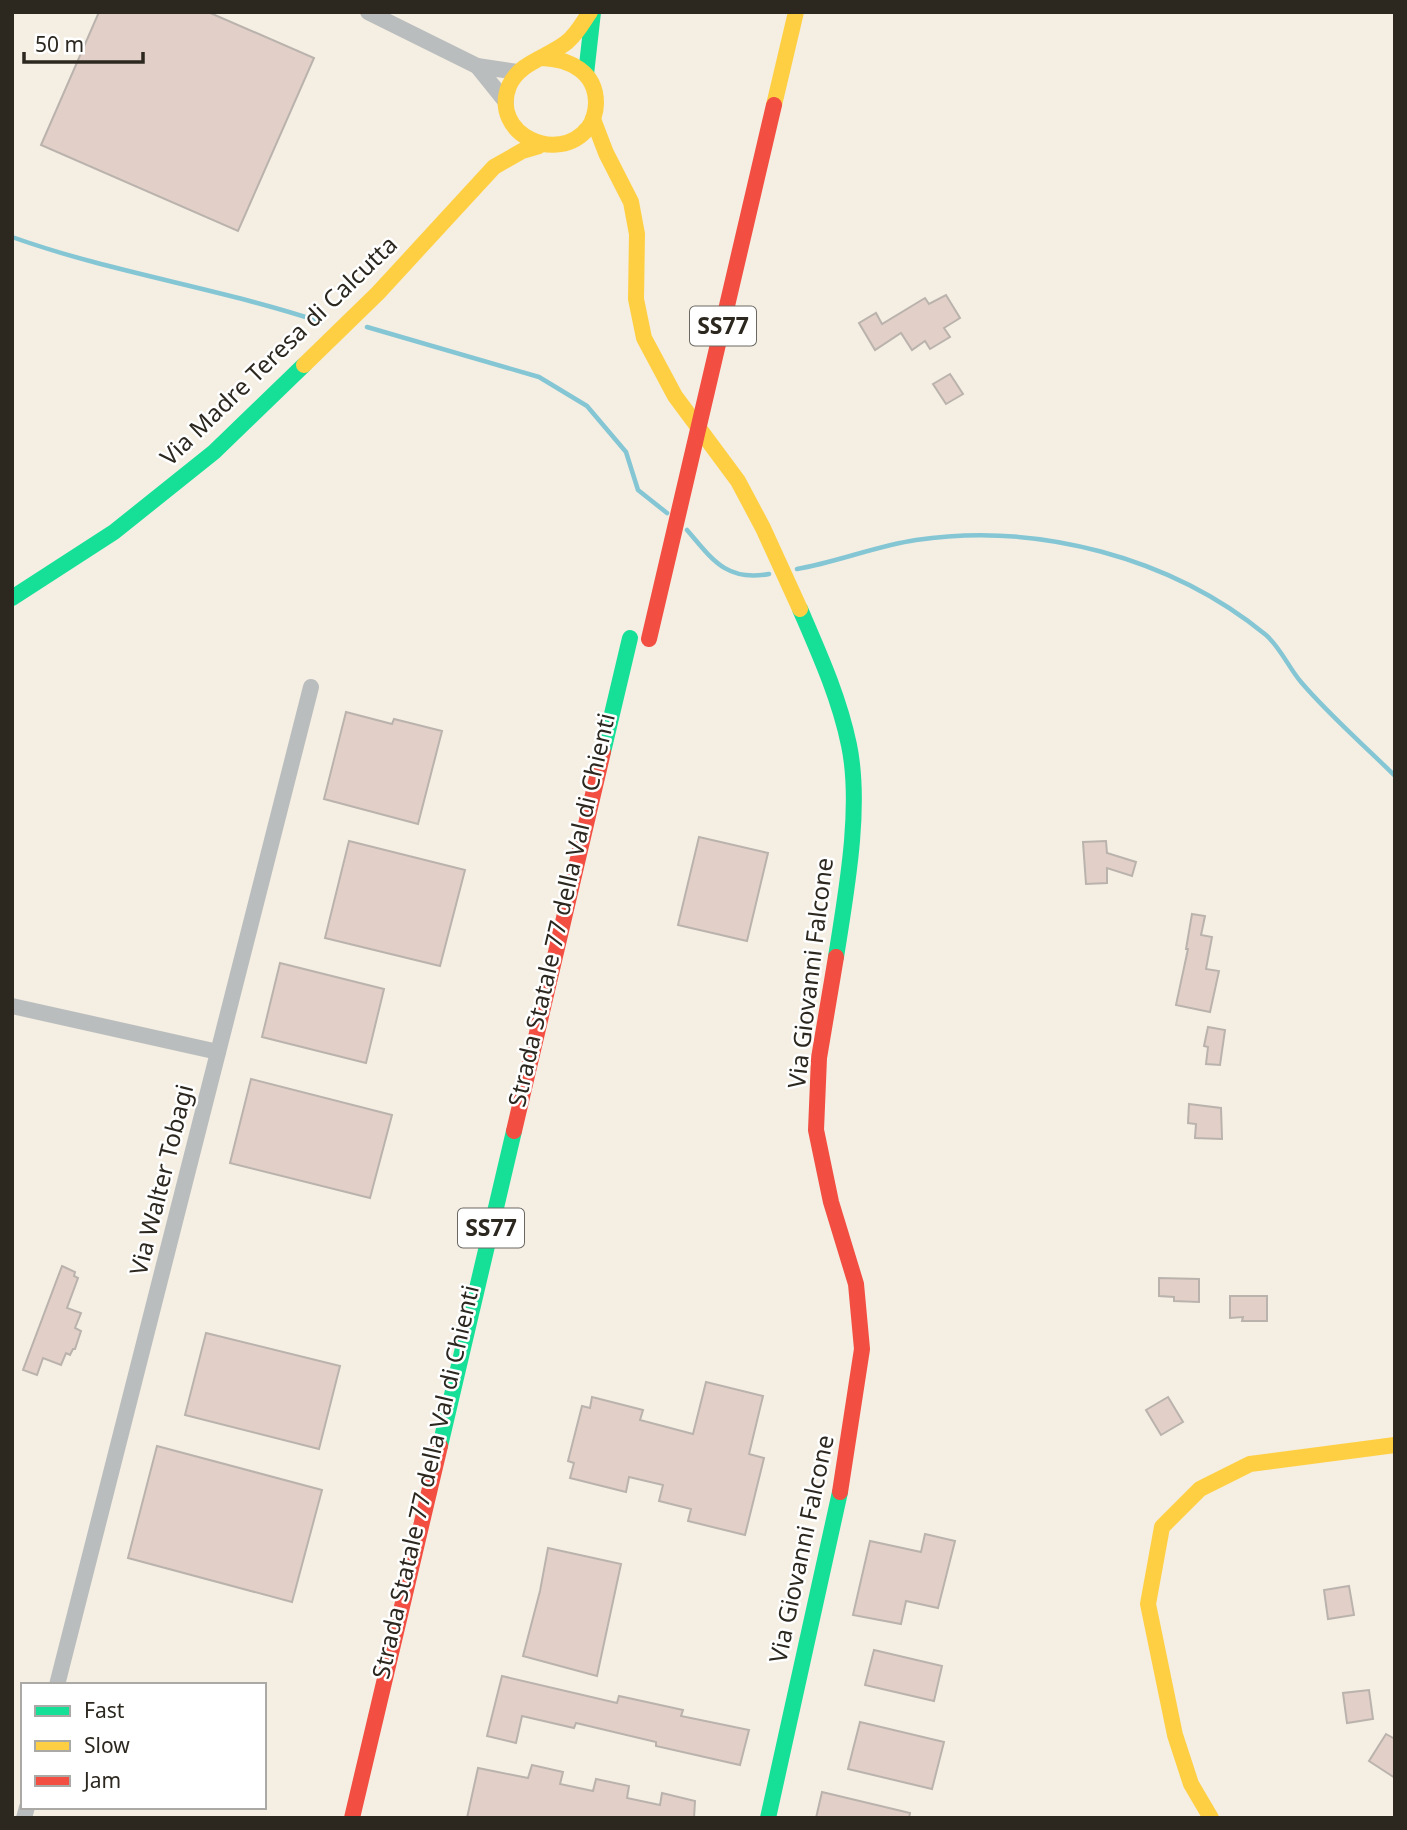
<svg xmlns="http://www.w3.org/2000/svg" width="1407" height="1830" viewBox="0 0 1407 1830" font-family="'Noto Sans',sans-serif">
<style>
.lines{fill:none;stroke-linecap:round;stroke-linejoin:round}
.stream{stroke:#84c6d4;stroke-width:4.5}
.building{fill:#e2d0c8;stroke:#bab3ad;stroke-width:2}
.street{stroke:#babdbd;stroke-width:16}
.fast{stroke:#16e098;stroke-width:16}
.slow{stroke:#ffcf43;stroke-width:16}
.jam{stroke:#f24e42;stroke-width:16}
.slow-bridge{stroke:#ffcf43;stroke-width:16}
.jam-bridge{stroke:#f24e42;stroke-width:16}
.labels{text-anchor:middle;stroke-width:5;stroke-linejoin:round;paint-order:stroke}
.shield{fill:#fff;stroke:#6b6863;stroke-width:2}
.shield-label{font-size:23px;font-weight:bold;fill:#2c2820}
.street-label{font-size:24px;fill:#2c2820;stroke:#fff}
</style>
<rect width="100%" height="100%" fill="#f4eee3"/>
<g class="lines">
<g class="stream">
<path d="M12,237C113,273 219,288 321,322"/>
<polyline points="367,327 539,377 587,406 626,452 638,490 667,513"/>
<path d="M687,530C712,559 726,582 769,574"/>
<path d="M797,569C837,562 876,546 916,540C1037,522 1171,557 1266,635C1280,647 1289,668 1301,682C1329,715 1364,745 1395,776"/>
</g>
</g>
<g class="building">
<polygon points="99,12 208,12 314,58 238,231 41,145"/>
<polygon points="946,295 960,318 944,328 950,337 930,349 925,341 912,350 901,333 875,350 859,323 876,313 882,324 925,298 929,304"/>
<polygon points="950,374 963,394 946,404 933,384"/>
<polygon points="346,712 392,724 394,719 442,731 418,824 324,799"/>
<polygon points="699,837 768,853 747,941 678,925"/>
<polygon points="349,841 465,870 440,966 325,938"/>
<polygon points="1106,841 1107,853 1136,862 1132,876 1107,868 1107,883 1086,884 1083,842"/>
<polygon points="1192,914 1205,916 1201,935 1212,937 1206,969 1219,971 1210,1012 1176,1005 1188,949 1186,949"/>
<polygon points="280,963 384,989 366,1063 262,1037"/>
<polygon points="1208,1027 1225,1030 1220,1065 1206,1064 1208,1047 1204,1046"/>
<polygon points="251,1079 392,1115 370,1198 230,1163"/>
<polygon points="1189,1104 1221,1108 1222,1139 1195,1138 1196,1124 1188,1123"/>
<polygon points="62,1266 75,1272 74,1276 78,1278 67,1308 81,1313 75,1328 81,1331 75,1349 73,1349 70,1355 66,1353 61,1365 43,1358 37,1375 23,1370"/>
<polygon points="1159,1278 1199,1279 1199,1302 1174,1301 1174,1297 1159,1296"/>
<polygon points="1230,1296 1267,1296 1267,1321 1242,1321 1243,1317 1230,1318"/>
<polygon points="206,1333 340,1366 319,1449 185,1415"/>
<polygon points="706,1382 763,1396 749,1454 764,1458 745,1535 688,1521 691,1509 659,1501 663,1485 629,1477 626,1492 570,1478 574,1463 568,1461 582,1406 590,1408 592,1397 643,1410 640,1420 693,1434"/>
<polygon points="1168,1397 1183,1422 1161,1435 1146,1410"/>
<polygon points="157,1446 322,1490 292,1602 128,1558"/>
<polygon points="925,1534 955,1541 938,1608 906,1601 901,1624 853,1615 870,1541 921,1552"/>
<polygon points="548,1548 621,1564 597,1676 523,1656 540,1591"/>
<polygon points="1349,1586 1354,1615 1328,1619 1324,1590"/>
<polygon points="874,1650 942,1666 934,1701 865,1685"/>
<polygon points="502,1676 617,1703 619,1696 683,1710 681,1716 749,1730 740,1765 656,1746 656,1742 576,1723 574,1728 522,1716 516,1743 487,1736"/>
<polygon points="1369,1690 1373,1719 1347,1723 1343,1693"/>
<polygon points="860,1722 944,1742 932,1789 848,1769"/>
<polygon points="1386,1734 1395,1739 1395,1778 1369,1761"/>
<polygon points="532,1765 563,1772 560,1784 593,1791 596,1779 629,1786 627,1798 660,1805 662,1793 695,1801 694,1818 467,1818 478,1768 528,1778"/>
<polygon points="822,1792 910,1813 909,1818 816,1818"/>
</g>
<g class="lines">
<g class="street">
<polyline points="368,12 477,66"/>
<polyline points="506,102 477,66 517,72"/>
<polyline points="12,1006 218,1052"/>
<polyline points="57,1685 311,687"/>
<polyline points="24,1818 27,1807"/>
</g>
<g class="fast">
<polyline points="586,74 593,12"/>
<polyline points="12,598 114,532 214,452 304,365"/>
<path d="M800,609C819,653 839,697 849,745C862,808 846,893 836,957"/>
<polyline points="603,752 630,638"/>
<polyline points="440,1446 514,1131"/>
<polyline points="768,1818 840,1492"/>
</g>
<g class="slow">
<path d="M542,58C570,59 596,72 596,103C596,111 593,122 588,128C558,166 490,134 509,86C519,62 549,57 567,42C577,34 583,22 590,12"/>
<polyline points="593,119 606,153 631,202 637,234 636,299 644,338 675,396 738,481 763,528 800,609"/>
<polyline points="304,365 378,293 494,167 522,151 539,146"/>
<polyline points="1211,1818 1191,1784 1175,1735 1148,1604 1162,1527 1200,1489 1250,1464 1395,1445"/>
</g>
<g class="jam">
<polyline points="836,957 819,1058 816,1130 831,1202 856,1284 862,1349 840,1492"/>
<polyline points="514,1131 603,752"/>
<polyline points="352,1818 440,1446"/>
</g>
<polyline class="slow-bridge" points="774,105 796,12"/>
<polyline class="jam-bridge" points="649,639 774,105"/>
</g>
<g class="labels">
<g class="shield">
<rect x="690" y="306.5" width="66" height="39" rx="5"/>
<rect x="458" y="1208.5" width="66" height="39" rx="5"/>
</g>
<g class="shield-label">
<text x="723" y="334">SS77</text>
<text x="491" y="1236">SS77</text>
</g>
<g class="street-label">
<text transform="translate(279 351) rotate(-44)" y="8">Via Madre Teresa di Calcutta</text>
<text transform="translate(562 910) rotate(-77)" y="8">Strada Statale 77 della Val di Chienti</text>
<text transform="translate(811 973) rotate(-83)" y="8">Via Giovanni Falcone</text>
<text transform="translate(162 1180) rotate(-76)" y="8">Via Walter Tobagi</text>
<text transform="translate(426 1482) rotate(-77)" y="8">Strada Statale 77 della Val di Chienti</text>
<text transform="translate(802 1549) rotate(-78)" y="8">Via Giovanni Falcone</text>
</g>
</g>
<rect width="1407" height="1830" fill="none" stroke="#2c2820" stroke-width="28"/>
<rect x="21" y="1683" width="245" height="126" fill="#ffffff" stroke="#aba9a6" stroke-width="2"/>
<rect x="35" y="1706" width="35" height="10" fill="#16e098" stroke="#aba9a6" stroke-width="2"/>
<text x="84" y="1718" font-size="21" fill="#2c2820">Fast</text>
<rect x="35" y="1741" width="35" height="10" fill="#ffcf43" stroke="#aba9a6" stroke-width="2"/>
<text x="84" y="1753" font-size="21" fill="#2c2820">Slow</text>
<rect x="35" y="1776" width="35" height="10" fill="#f24e42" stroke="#aba9a6" stroke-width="2"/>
<text x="84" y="1788" font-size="21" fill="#2c2820">Jam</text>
<path d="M24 52v10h119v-10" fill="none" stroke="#2c2820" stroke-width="3.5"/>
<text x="35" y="52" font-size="21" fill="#2c2820" stroke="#ffffff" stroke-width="5" paint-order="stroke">50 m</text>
</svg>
